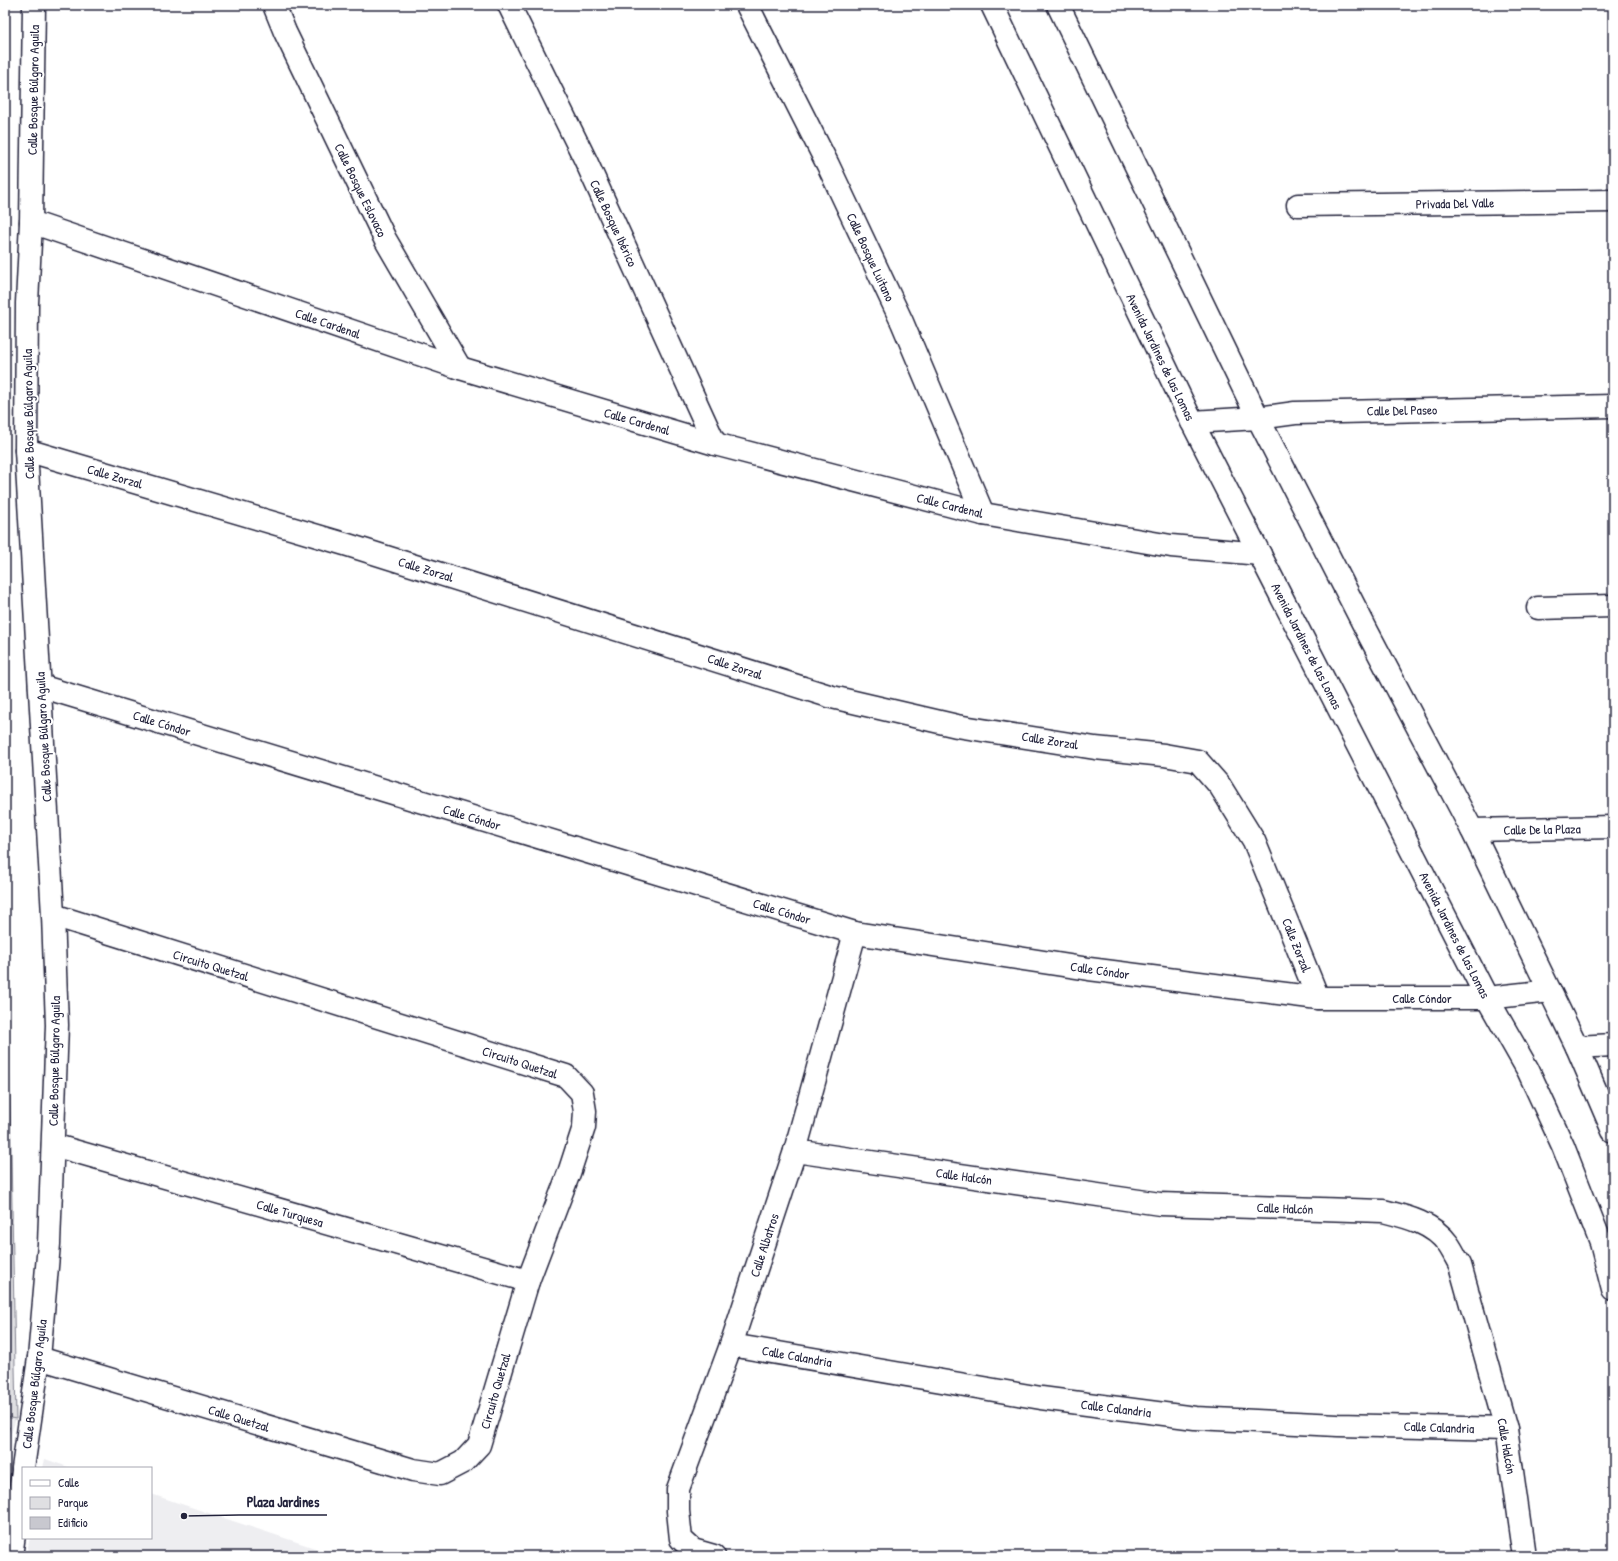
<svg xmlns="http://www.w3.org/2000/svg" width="1618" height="1561" viewBox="0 0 1618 1561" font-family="'Patrick Hand',sans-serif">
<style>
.built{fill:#eeeef1}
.green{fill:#dfdfe2;stroke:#80808e}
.building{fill:#c8c8cf;stroke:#22223b}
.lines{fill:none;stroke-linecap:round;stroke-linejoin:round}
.minor-casing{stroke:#22223b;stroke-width:25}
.tertiary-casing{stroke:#22223b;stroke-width:25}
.minor{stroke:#fff;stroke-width:22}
.tertiary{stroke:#fff;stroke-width:22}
.labels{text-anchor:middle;stroke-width:4;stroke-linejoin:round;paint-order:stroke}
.street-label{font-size:13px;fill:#22223b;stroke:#fff}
.leader{fill:none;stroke:#22223b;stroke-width:1.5}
.callout-dot{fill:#22223b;stroke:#fff;stroke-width:1.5}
.callout-label{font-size:14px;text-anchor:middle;font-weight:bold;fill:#22223b;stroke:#fff;stroke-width:4;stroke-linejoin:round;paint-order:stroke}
</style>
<rect width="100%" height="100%" fill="#fff"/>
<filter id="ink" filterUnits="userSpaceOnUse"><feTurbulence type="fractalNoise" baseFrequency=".025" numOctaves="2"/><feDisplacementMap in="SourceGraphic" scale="8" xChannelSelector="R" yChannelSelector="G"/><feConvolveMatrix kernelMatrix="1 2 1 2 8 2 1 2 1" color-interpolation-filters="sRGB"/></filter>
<g filter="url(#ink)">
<g class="built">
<polygon points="5,1417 16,1419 5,1451"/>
<polygon points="45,1459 71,1468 43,1468"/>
<polygon points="151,1494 339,1556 26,1556 30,1538 151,1538"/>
</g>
<polygon class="green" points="5,957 9,1048 16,1419 5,1417"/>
<polygon class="building" points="5,1426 9,1427 5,1441"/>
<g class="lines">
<defs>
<g id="minor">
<polyline points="274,5 285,32 385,239 460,368"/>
<polyline points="509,5 585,159 715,444"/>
<polyline points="747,5 828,165 902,322 983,514"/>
<polyline points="1298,205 1613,201"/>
<polyline points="31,222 460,368 715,444 983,514 1171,546 1260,554"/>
<polyline points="1192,422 1258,418 1295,413 1613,406"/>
<polyline points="26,450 348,545 832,697 957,726 1095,748 1164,755 1198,761 1220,786 1254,841 1318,998"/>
<polyline points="1538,608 1613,606"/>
<polyline points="40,686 855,933 1089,969 1318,998 1487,998 1550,991"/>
<polyline points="1472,830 1613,827"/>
<polyline points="1577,1047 1613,1045"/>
<polyline points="53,1145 528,1281"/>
<path d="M795,1151L1160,1204L1383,1211C1407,1217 1433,1223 1448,1244C1453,1251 1456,1258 1460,1265L1506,1429L1524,1556"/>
<polyline points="731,1345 1041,1398 1195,1418 1338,1425 1506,1429"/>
<polyline points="39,1358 413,1470 440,1474 463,1462 479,1445 528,1281 569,1173 584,1127 585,1111 582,1093 566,1076 53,915"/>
<polyline points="23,1468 39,1358 49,1244 57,1025 53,915 26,450 27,303 31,222 34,5"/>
<polyline points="11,1556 23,1471"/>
<polyline points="714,1556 693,1550 681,1539 678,1511 678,1489 731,1345 795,1151 855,933"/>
</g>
<g id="tertiary">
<polyline points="992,5 1192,422 1487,998 1528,1070 1563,1146 1601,1243 1613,1290"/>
<polyline points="1058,5 1258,418 1368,633 1472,830 1577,1047 1613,1131"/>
</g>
</defs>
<use href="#minor" class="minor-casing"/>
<use href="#tertiary" class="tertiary-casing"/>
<use href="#minor" class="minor"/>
<use href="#tertiary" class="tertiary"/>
</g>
</g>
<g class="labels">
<g class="street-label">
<text transform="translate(33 90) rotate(-89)" y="5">Calle Bosque Búlgaro Aguila</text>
<text transform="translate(361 190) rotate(64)" y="5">Calle Bosque Eslovaco</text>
<text transform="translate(1455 203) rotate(-1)" y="5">Privada Del Valle</text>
<text transform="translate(614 223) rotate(65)" y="5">Calle Bosque Ibérico</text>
<text transform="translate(871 257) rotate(65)" y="5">Calle Bosque Luitano</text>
<text transform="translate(328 323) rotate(19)" y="5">Calle Cardenal</text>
<text transform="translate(1161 357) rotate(64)" y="5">Avenida Jardines de las Lomas</text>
<text transform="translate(1402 410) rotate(-1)" y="5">Calle Del Paseo</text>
<text transform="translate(28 414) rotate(-91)" y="5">Calle Bosque Búlgaro Aguila</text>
<text transform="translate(637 421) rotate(16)" y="5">Calle Cardenal</text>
<text transform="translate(115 476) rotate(16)" y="5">Calle Zorzal</text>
<text transform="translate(950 505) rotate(14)" y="5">Calle Cardenal</text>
<text transform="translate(426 569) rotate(17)" y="5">Calle Zorzal</text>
<text transform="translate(1307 646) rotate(63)" y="5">Avenida Jardines de las Lomas</text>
<text transform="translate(735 666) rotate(18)" y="5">Calle Zorzal</text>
<text transform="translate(162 723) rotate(17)" y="5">Calle Cóndor</text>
<text transform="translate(43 737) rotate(-93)" y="5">Calle Bosque Búlgaro Aguila</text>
<text transform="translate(1050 740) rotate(9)" y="5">Calle Zorzal</text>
<text transform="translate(472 817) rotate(17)" y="5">Calle Cóndor</text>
<text transform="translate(1542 829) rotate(-1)" y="5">Calle De la Plaza</text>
<text transform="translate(782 911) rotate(17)" y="5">Calle Cóndor</text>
<text transform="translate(1455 935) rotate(63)" y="5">Avenida Jardines de las Lomas</text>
<text transform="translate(1297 945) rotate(68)" y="5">Calle Zorzal</text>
<text transform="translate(211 965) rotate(17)" y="5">Circuito Quetzal</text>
<text transform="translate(1100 970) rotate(8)" y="5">Calle Cóndor</text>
<text x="1422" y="1003">Calle Cóndor</text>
<text transform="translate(54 1061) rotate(-89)" y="5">Calle Bosque Búlgaro Aguila</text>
<text transform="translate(520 1062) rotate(18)" y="5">Circuito Quetzal</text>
<text transform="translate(964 1176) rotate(8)" y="5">Calle Halcón</text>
<text transform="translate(1285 1208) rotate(2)" y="5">Calle Halcón</text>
<text transform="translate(290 1213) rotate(16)" y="5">Calle Turquesa</text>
<text transform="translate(764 1245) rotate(-72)" y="5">Calle Albatros</text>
<text transform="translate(797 1356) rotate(10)" y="5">Calle Calandria</text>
<text transform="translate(34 1384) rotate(-83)" y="5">Calle Bosque Búlgaro Aguila</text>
<text transform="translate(495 1391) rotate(-74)" y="5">Circuito Quetzal</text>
<text transform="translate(1116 1408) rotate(7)" y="5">Calle Calandria</text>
<text transform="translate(239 1418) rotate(17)" y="5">Calle Quetzal</text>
<text transform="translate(1439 1427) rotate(2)" y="5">Calle Calandria</text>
<text transform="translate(1507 1446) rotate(80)" y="5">Calle Halcón</text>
</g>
</g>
<path class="leader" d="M184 1516L239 1515H327"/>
<circle class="callout-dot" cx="184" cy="1516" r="4"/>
<g class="callout-label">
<text x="283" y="1507">Plaza Jardines</text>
</g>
<rect width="1618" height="1561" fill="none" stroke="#fff" stroke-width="20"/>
<rect x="10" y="10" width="1598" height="1541" fill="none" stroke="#22223b" stroke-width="1.5" filter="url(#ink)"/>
<rect x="22" y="1467" width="130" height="72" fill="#ffffff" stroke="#a7a7b1"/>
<rect x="30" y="1480" width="20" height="6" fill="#ffffff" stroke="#a7a7b1"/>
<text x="58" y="1487" font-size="12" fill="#22223b">Calle</text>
<rect x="30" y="1497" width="20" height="12" fill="#dfdfe2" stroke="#a7a7b1"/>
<text x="58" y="1507" font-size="12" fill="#22223b">Parque</text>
<rect x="30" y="1517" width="20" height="12" fill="#c8c8cf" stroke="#a7a7b1"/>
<text x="58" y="1527" font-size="12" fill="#22223b">Edificio</text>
</svg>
